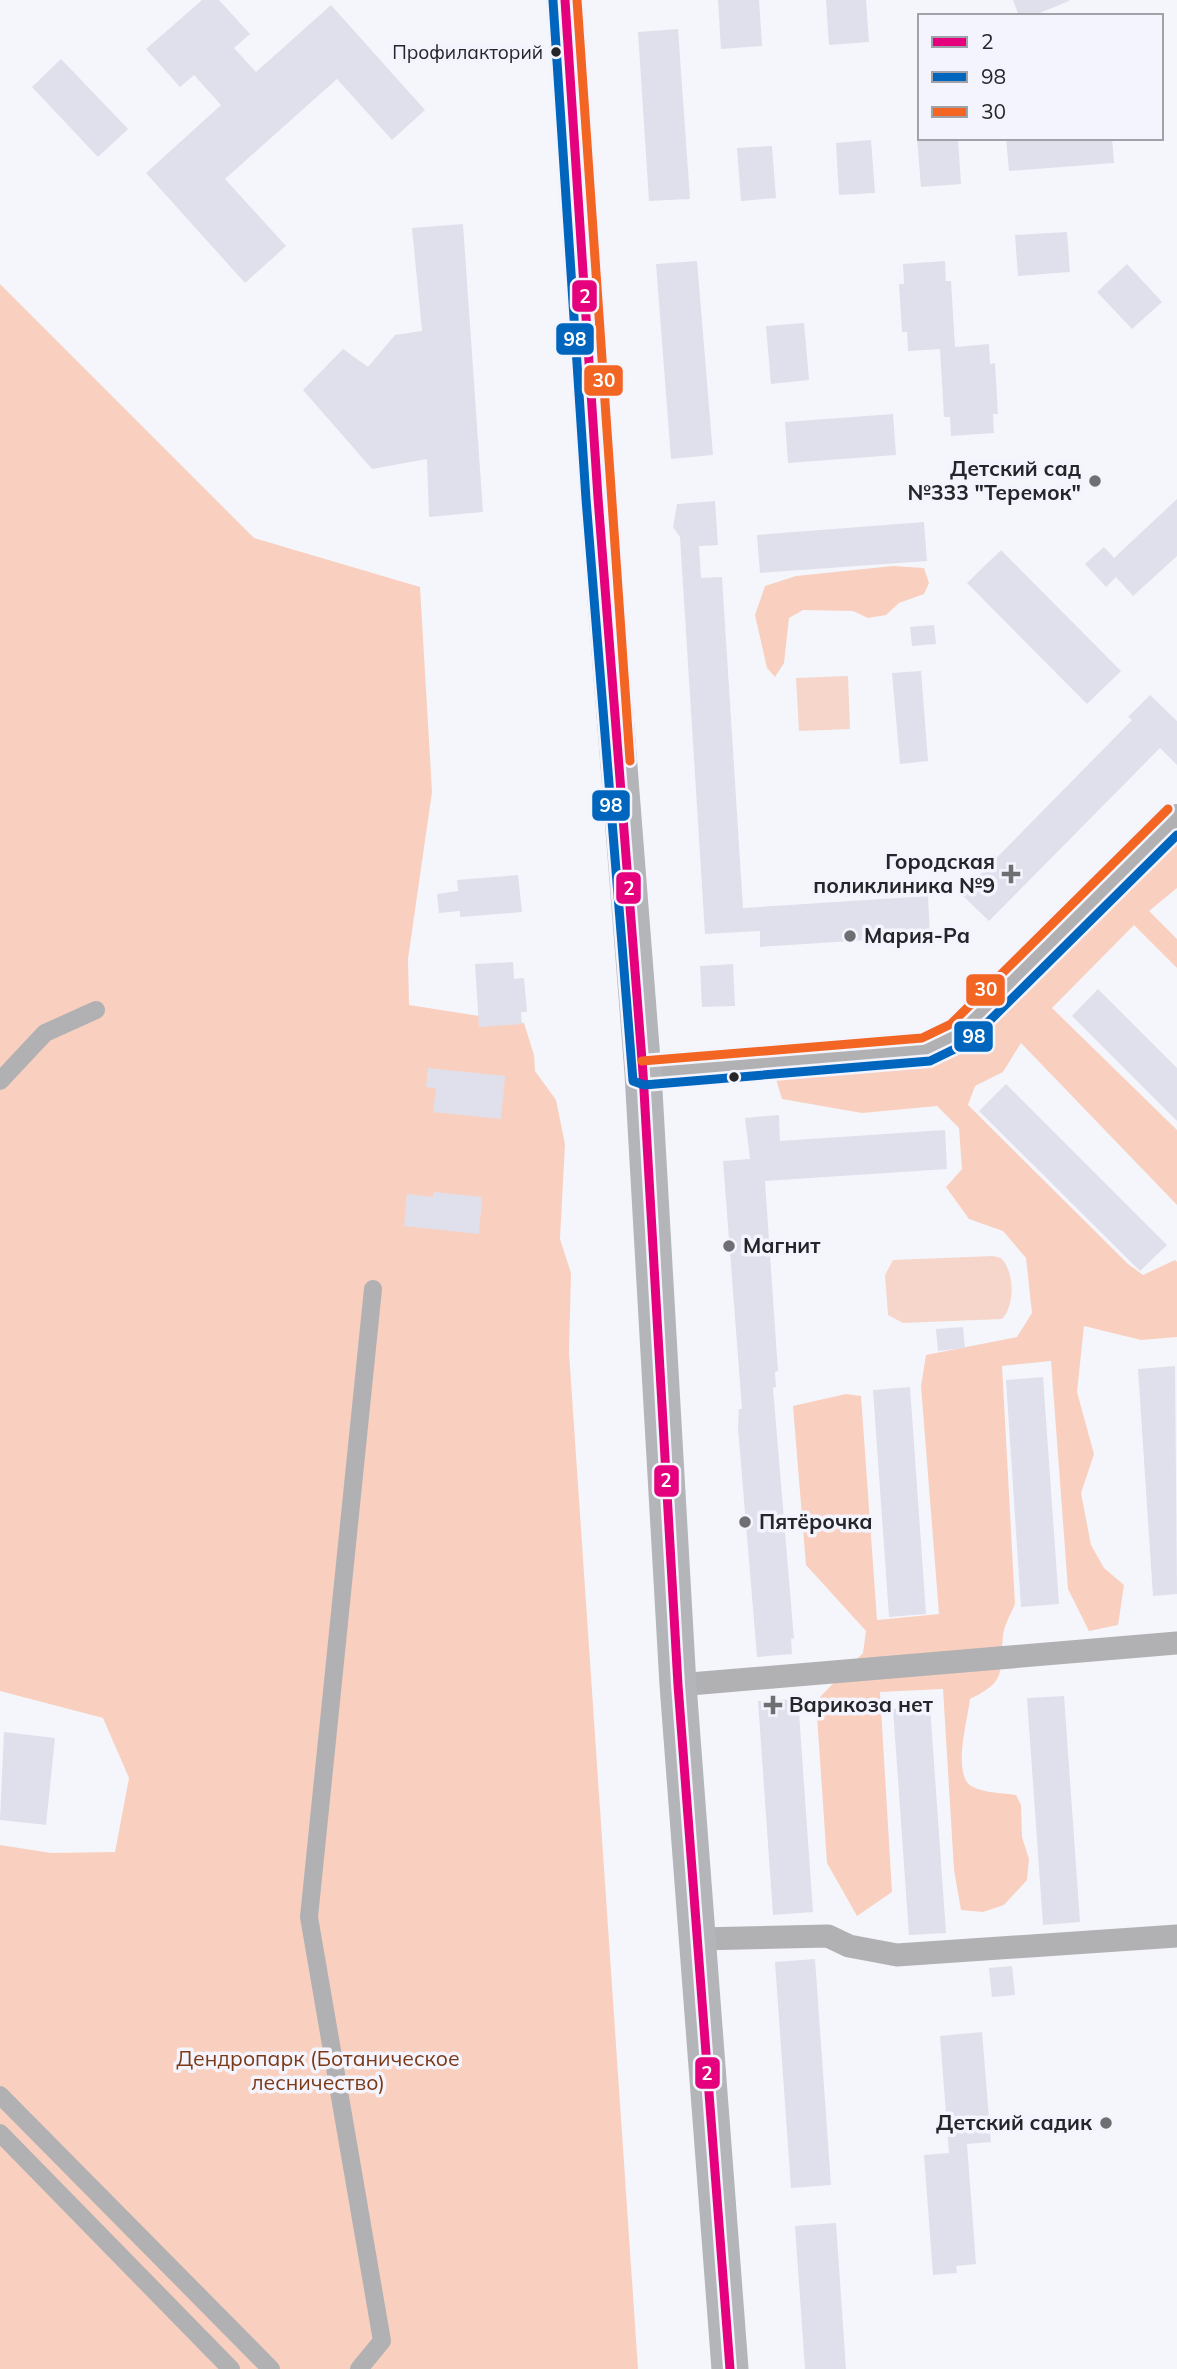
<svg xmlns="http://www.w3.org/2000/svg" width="1177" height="2369" viewBox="0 0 1177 2369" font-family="Mulish,sans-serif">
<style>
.green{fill:#f6d6ca}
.forest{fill:#f9d0bf}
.building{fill:#e0e0ed}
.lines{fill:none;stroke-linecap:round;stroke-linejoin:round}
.pedestrian{stroke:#b1b1b4;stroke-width:18}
.minor{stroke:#b1b1b4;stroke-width:23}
.tertiary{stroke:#b1b1b4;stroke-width:28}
.primary{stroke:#b4b5b8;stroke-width:37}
.bus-1-casing{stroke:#f3f4fd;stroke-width:14}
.bus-2-casing{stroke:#f3f4fd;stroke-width:14}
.bus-3-casing{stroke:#f3f4fd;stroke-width:14}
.bus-1{stroke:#e5007d;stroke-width:9}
.bus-2{stroke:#0065bd;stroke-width:9}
.bus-3{stroke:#f26522;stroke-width:9}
.bus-dot{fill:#25252a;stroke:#f3f4fd;stroke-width:2.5}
.poi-dot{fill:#6e6e73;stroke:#f3f4fd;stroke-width:2.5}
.labels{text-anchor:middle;stroke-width:7;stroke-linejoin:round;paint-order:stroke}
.bus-label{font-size:19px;fill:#25252a;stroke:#f3f4fd;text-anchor:end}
.poi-label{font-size:21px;font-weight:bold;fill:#25252a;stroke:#f3f4fd;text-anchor:start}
.park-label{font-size:21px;fill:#7c3916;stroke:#f3f4fd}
.line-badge{stroke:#f3f4fd;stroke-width:2.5}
.badge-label{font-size:19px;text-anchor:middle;font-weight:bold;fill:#fff}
</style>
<rect width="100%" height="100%" fill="#f5f6fb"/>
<g class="green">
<polygon points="848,676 850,729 799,731 796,678"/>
<path d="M993,1256L1001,1258C1015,1272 1015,1305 1002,1319L903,1323L888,1315L885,1275L893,1260Z"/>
</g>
<g class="forest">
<polygon points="0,284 254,538 420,587 432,792 408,959 409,1005 524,1023 534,1055 535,1071 556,1100 565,1144 560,1239 571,1273 569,1352 638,2369 0,2369 0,1845 51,1853 115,1852 129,1778 103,1718 0,1691"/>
<polygon points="893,566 924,568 929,583 924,594 899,603 886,615 868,618 853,611 803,610 789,618 784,663 775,677 767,668 755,615 765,586 796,576"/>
<path d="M1177,828V888L1149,911L1177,939V968L1134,925L1052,1008L1177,1130V1205L1021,1043L1003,1072L975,1086L968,1105L1128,1264L1143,1275L1175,1260L1177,1262V1337L1141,1340L1084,1326L1077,1392L1094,1454L1081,1493L1091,1545L1104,1568L1124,1585L1118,1625L1089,1631L1068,1589L1051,1361L1002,1366L1015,1604C1011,1614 1004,1625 1003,1636C999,1672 1008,1681 970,1699C968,1719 951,1777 973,1787C985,1793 1003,1793 1016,1795L1021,1805L1022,1837L1029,1859L1027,1880L1004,1905L983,1912L961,1910L954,1870L943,1689L880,1692L892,1892L857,1916L827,1863L816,1701L863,1653L866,1631L806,1565L793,1406L846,1394L861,1396L877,1620L939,1614L921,1386L926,1355L1017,1337L1032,1313L1026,1258L1003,1231L969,1219L946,1187L962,1169L959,1128L937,1106L862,1113L782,1099L776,1079L930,1055Z"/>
</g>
<g class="building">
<polygon points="202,0 219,0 250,34 234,48 256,72 331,5 425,110 392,140 337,79 225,179 286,246 245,283 146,173 221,105 194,75 180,87 146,49"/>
<polygon points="718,0 759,0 762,46 721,49"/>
<polygon points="826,0 866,0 869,42 829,45"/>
<polygon points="1013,0 1069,0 1069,1 1032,16 1019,16"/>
<polygon points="678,29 690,199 649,201 638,32"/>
<polygon points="61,59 128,129 98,157 32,87"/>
<polygon points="917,138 958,138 961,184 921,187"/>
<polygon points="1006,138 1112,138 1114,163 1009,171"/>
<polygon points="871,140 875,193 839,195 836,143"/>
<polygon points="772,146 776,198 741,201 737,148"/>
<polygon points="463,224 483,512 429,517 427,459 372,469 303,390 343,349 368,367 395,335 422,331 412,228"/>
<polygon points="1067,232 1070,272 1018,276 1015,235"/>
<polygon points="697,261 713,455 671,459 656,264"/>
<polygon points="945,261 946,281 951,281 955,347 989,344 990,364 995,363 998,414 993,414 994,433 951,436 950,417 944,417 940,349 908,351 907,332 902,332 899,284 904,284 903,264"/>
<polygon points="1127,264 1162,302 1132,329 1097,292"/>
<polygon points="804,323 809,380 771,384 766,326"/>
<polygon points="893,414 896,455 788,463 785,422"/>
<polygon points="1177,499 1177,556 1133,596 1116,577 1106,587 1085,564 1104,547 1114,558"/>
<polygon points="715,501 718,545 699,546 701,578 722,577 743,908 928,896 930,936 760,947 760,931 705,934 680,537 673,527 677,504"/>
<polygon points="924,522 927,561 760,573 757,535"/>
<polygon points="1001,550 1121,671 1087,704 967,583"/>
<polygon points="934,625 936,644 912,646 910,627"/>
<polygon points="921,671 928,761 900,764 892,673"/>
<polygon points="1150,695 1177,721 1177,765 1160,748 989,921 961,894 1132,720 1128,717"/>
<polygon points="518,875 522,912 460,917 460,911 439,913 437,894 458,891 457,880"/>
<polygon points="513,962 514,979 524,978 527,1012 521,1012 522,1024 479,1027 475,964"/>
<polygon points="733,964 735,1006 702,1007 700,966"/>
<polygon points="1098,989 1177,1068 1177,1121 1072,1016"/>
<polygon points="428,1068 505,1076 501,1119 433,1112 436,1088 426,1087"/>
<polygon points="1006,1084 1167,1245 1140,1271 979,1111"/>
<polygon points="779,1115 780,1141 945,1130 947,1169 765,1181 778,1371 775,1372 776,1387 773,1388 794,1639 791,1638 792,1654 757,1657 738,1428 739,1409 742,1409 723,1161 750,1159 745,1118"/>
<polygon points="434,1192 482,1197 479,1234 404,1226 407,1194 433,1197"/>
<polygon points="963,1327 965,1348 938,1351 936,1329"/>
<polygon points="1175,1366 1177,1594 1153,1596 1138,1369"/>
<polygon points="1043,1377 1059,1604 1021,1607 1006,1380"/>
<polygon points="910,1387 926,1614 889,1617 873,1390"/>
<polygon points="1064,1696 1080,1922 1043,1925 1027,1698"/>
<polygon points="798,1699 813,1912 773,1915 758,1701"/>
<polygon points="930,1706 946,1933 909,1935 893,1709"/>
<polygon points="4,1732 55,1738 46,1825 0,1820"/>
<polygon points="815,1959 831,2185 791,2188 775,1962"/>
<polygon points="1012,1966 1015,1995 992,1997 989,1968"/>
<polygon points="982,2032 991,2142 967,2144 976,2264 956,2266 957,2273 933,2275 924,2155 949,2153 940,2036"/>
<polygon points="836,2223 846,2369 805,2369 795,2226"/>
</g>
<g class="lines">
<g class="pedestrian">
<polyline points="0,1081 45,1033 96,1010"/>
<polyline points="0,2095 271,2369"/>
<polyline points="0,2133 231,2369"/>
<polyline points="359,2369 382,2341 309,1917 373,1289"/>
</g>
<g class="minor">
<polyline points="678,1685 1177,1643"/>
<polyline points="699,1939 828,1936 849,1946 897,1955 1177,1936"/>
</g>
<polyline class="tertiary" points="643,1073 925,1050 958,1034 1177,818"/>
<polyline class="primary" points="565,0 598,498 643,1073 678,1685 730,2369"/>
<defs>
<polyline id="bus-1" points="565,0 598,498 643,1073 678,1685 730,2369"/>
<polyline id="bus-2" points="553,1 586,499 633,1081 644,1085 930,1061 967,1043 1177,835"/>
<g id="bus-3">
<polyline points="577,0 630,761"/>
<polyline points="642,1061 922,1038 951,1024 1168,809"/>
</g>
</defs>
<use href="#bus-1" class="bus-1-casing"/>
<use href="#bus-2" class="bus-2-casing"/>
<use href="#bus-3" class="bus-3-casing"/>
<use href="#bus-1" class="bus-1"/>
<use href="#bus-2" class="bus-2"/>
<use href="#bus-3" class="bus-3"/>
</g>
<g class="bus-dot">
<circle cx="556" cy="52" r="6"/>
<circle cx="734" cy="1077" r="6"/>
</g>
<g class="poi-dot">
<circle cx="1095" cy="481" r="7"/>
<path d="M1007.5 863.5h7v7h7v7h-7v7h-7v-7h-7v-7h7z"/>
<circle cx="850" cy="936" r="7"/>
<circle cx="729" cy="1246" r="7"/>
<circle cx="745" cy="1522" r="7"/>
<path d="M769.5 1694.5h7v7h7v7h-7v7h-7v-7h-7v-7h7z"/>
<circle cx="1106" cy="2123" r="7"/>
</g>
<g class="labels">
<g class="bus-label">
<text x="543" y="59">Профилакторий</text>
</g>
<g class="poi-label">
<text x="1081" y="476" text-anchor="end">Детский сад<tspan x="1081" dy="24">№333 "Теремок"</tspan></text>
<text x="995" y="869" text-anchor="end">Городская<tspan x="995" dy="24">поликлиника №9</tspan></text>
<text x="864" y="943">Мария-Ра</text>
<text x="743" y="1253">Магнит</text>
<text x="759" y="1529">Пятёрочка</text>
<text x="789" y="1712">Варикоза нет</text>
<text x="1092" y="2130" text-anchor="end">Детский садик</text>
</g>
<g class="park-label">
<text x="318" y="2066">Дендропарк (Ботаническое<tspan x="318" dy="24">лесничество)</tspan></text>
</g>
</g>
<g class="line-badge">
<rect x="571" y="279" width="27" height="34" rx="7" fill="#e5007d"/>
<rect x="555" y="322" width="40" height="34" rx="7" fill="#0065bd"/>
<rect x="583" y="364" width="41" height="33" rx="7" fill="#f26522"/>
<rect x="591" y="789" width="40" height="33" rx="7" fill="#0065bd"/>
<rect x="615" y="871" width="27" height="34" rx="7" fill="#e5007d"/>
<rect x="965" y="973" width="41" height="34" rx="7" fill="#f26522"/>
<rect x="953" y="1020" width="41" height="33" rx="7" fill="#0065bd"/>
<rect x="653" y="1464" width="27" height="34" rx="7" fill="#e5007d"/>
<rect x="694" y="2056" width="27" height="34" rx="7" fill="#e5007d"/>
</g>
<g class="badge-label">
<text x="585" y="303">2</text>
<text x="575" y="346">98</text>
<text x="604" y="387">30</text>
<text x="611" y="812">98</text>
<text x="629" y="895">2</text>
<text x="986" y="996">30</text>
<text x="974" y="1043">98</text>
<text x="666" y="1487">2</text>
<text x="707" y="2080">2</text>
</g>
<rect x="918" y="14" width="245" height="126" fill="#f3f4fd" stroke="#a1a1a9" stroke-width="2"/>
<rect x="932" y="37" width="35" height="10" fill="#e5007d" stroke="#a1a1a9" stroke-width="2"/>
<text x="981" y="49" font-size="21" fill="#25252a">2</text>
<rect x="932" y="72" width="35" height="10" fill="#0065bd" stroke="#a1a1a9" stroke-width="2"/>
<text x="981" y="84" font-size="21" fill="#25252a">98</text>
<rect x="932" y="107" width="35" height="10" fill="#f26522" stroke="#a1a1a9" stroke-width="2"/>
<text x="981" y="119" font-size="21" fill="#25252a">30</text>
</svg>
